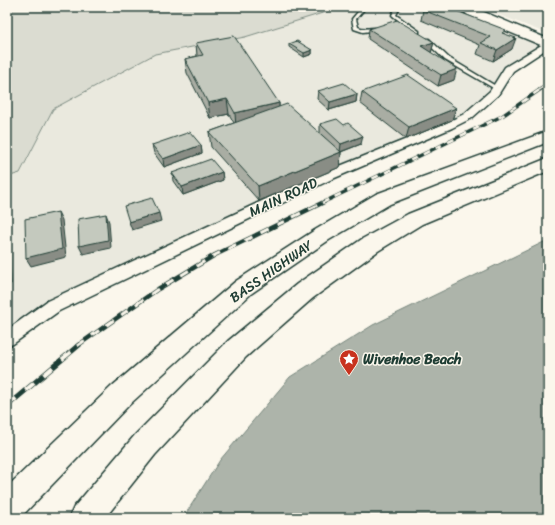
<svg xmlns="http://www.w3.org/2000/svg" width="555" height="525" viewBox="0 0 555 525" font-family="Sriracha,sans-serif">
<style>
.built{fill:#eae9de}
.green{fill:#dbdcd1;stroke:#7d8c82}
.water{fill:#adb4aa;stroke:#74847b}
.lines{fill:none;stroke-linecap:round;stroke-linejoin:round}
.lane-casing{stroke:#1f3d34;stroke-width:3}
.street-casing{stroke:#1f3d34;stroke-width:3}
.secondary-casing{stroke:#1f3d34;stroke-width:3}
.highway-casing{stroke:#1f3d34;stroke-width:3}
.lane{fill:#fbf7ec;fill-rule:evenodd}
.street{fill:#fbf7ec;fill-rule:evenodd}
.secondary{fill:#fbf7ec;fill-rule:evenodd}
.highway{fill:#fbf7ec;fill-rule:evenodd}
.rail-far3-casing{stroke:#1f3d34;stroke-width:3}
.rail-far2-casing{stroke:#1f3d34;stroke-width:3.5}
.rail-far1-casing{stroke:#1f3d34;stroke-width:4.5}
.rail-casing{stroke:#1f3d34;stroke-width:5.5}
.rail-far3{stroke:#fbf7ec;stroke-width:2;stroke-dasharray:5.5;stroke-linecap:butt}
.rail-far2{stroke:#fbf7ec;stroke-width:2.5;stroke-dasharray:7;stroke-linecap:butt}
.rail-far1{stroke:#fbf7ec;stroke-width:3;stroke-dasharray:9;stroke-linecap:butt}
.rail{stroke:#fbf7ec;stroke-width:4;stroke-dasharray:12;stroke-linecap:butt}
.wall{fill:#a9ada3;stroke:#1f3d34}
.shaded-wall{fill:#898d85;stroke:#1f3d34}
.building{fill:#c4c9be;stroke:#1f3d34}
.labels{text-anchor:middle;stroke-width:3;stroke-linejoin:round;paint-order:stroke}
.street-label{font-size:14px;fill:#1f3d34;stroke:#fbf7ec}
.poi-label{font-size:14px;font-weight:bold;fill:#1f3d34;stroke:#fbf7ec;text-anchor:start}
</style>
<rect width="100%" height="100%" fill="#fbf7ec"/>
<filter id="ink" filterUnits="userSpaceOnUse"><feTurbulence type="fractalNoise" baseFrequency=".025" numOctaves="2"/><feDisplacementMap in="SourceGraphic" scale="8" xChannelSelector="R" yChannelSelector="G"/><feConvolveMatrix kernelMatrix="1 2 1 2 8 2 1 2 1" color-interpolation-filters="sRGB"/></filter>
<g filter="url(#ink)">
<g class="built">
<polygon points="342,7 464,7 548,44 509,69 494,93 468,116 177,247 7,339 7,177 21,173 53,109 155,54 245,37"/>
<polygon points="481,7 548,7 548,34 497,14"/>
</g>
<polygon class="green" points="7,7 342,7 245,37 155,54 53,109 20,173 7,177"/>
<polygon class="water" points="548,240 548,518 183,518 220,460 290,377 373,325"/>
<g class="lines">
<defs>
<g id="lane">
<path d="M362,7H366L356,19L358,27C367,31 373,26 380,29V30L363,32L354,29L352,19Z"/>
<polygon points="396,7 403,7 399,9 396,15 419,31 419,33 415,33 393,16 392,15"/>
<polygon points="425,39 429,39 449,58 499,88 495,89 445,60 425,41"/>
</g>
<polygon id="street" points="548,41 548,48 513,71 498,95 472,118 452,128 330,180 59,311 13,344 7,346 7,330 47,301 320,174 444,124 464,114 490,91 505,67"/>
<polygon id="secondary" points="458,7 472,7 548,39 548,48 468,15"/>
<g id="highway">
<polygon points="548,131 548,142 390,204 329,240 252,293 129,405 20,518 7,518 7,487 111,387 236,281 315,230 376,194"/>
<polygon points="548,158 548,171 422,224 378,251 313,298 246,357 155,455 105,518 69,518 74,507 135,435 228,341 297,284 362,239 408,214"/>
</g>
</defs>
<use href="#lane" class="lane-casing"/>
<use href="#street" class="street-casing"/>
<use href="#secondary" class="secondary-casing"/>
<use href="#highway" class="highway-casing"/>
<use href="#lane" class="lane"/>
<use href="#street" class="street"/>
<use href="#secondary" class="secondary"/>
<use href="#highway" class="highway"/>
<defs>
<polyline id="rail-far3" points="539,90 548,84"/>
<polyline id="rail-far2" points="322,203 502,116 541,89"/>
<polyline id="rail-far1" points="77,346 158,289 215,255 324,202"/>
<polyline id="rail" points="7,406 79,345"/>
</defs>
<use href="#rail-far3" class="rail-far3-casing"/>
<use href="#rail-far2" class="rail-far2-casing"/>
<use href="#rail-far1" class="rail-far1-casing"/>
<use href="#rail" class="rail-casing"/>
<use href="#rail-far3" class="rail-far3"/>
<use href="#rail-far2" class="rail-far2"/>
<use href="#rail-far1" class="rail-far1"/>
<use href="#rail" class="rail"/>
</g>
<g class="wall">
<polygon points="423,10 505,34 512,49 493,61 477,54 480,45 421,20"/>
<polygon points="369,29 434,42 431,53 454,80 438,86 368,39"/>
<polygon points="196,43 279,103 279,107 326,139 320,133 320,124 361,144 341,152 340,167 259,201 211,147 209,132 234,123 229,114 210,118 187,73 185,59 197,56"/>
<polygon points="289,44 312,50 312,54 304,57 289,47"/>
<polygon points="318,91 357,94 356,102 329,110 317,99"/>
<polygon points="362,92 456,108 452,120 406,139 360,103"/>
<polygon points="152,145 201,145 202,153 164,167 154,153"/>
<polygon points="222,172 223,180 183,195 173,181 172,173"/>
</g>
<g class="shaded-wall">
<polygon points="516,38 512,49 493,61 497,50"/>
<polygon points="434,42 431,53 421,46"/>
<polygon points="312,50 312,54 304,57 304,53"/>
<polygon points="457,69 454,80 438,86 441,75"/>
<polygon points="357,94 356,102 329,110 330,102"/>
<polygon points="227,99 229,114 210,118 208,103"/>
<polygon points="279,103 279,118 236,128 235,113"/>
<polygon points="456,108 452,120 406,139 409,127"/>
<polygon points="363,136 361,144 340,152 341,144"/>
<polygon points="201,145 202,153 164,167 163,159"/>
<polygon points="341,152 340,167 259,201 258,186"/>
<polygon points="222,172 223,180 183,195 182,187"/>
<polygon points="58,212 62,220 66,257 31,266 26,258"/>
<polygon points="159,213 161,221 132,230 129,222"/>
<polygon points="106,214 109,222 111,248 83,254 79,246"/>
<polygon points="7,218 9,222 11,284 7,285"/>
</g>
<g class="building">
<polygon points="429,7 446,7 506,30 502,33 516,38 497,50 481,43 491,37 423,10"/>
<polygon points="397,20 434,42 421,46 457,69 441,75 369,29"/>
<polygon points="234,36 279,103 235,113 227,99 208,103 185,59 203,55 196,43"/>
<polygon points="297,41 312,50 304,53 289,44"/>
<polygon points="408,75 456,108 409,127 362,92"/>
<polygon points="344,83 357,94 330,102 318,91"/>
<polygon points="287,104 341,152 258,186 209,132"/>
<polygon points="337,119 344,125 348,123 363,136 341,144 320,124"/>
<polygon points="190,132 201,145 163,159 152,145"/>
<polygon points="211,159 222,172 182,187 172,173"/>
<polygon points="152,198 159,213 129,222 124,206"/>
<polygon points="58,212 62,249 26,258 25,219"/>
<polygon points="106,214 108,240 79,246 78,219"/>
</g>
</g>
<defs>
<symbol id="sight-pin" viewBox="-11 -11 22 30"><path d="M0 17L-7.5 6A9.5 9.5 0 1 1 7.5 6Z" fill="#c8321e" stroke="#fbf7ec"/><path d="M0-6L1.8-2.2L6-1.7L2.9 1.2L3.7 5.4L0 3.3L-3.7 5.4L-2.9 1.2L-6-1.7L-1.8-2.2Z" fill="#fff"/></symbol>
</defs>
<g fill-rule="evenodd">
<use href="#sight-pin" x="338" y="348" width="22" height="30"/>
</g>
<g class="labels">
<g class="street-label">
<text transform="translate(283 197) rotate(-25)" y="5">MAIN ROAD</text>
<text transform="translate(271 271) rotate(-35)" y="5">BASS HIGHWAY</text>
</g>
<g class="poi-label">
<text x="363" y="364">Wivenhoe Beach</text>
</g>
</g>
<rect width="555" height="525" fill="none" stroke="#fbf7ec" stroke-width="24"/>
<rect x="12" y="12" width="531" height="501" fill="none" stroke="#1f3d34" stroke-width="1.5" filter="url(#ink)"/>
</svg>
